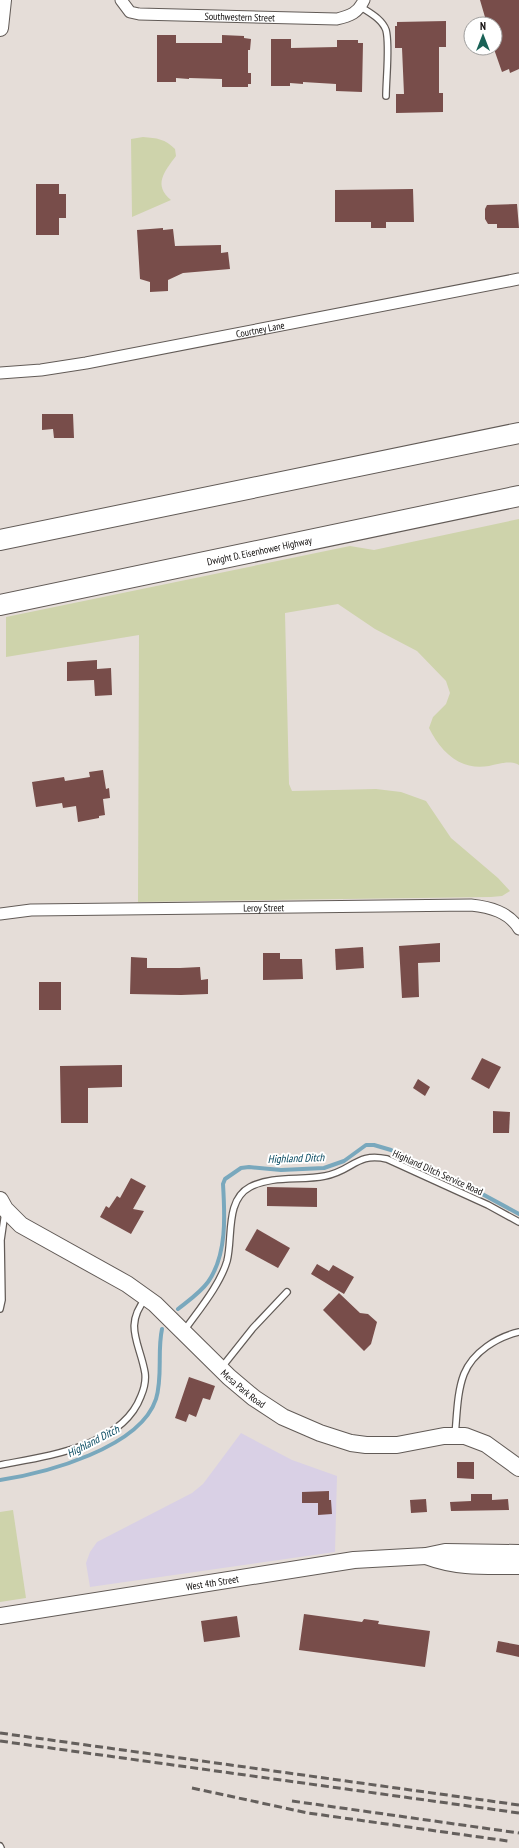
<svg xmlns="http://www.w3.org/2000/svg" width="519" height="1848" viewBox="0 0 519 1848" font-family="'PT Sans Narrow',sans-serif">
<style>
.commercial{fill:#d9d0e5}
.green{fill:#ced3ab}
.lines{fill:none;stroke-linecap:round;stroke-linejoin:round}
.stream{stroke:#79a8bd;stroke-width:4}
.building{fill:#784d4a}
.lane-casing{stroke:#625b57;stroke-width:8}
.street-casing{stroke:#625b57;stroke-width:13}
.secondary-casing{stroke:#625b57;stroke-width:18}
.highway-casing{stroke:#625b57;stroke-width:22}
.lane{stroke:#fff;stroke-width:5.5}
.street{stroke:#fff;stroke-width:11}
.secondary{stroke:#fff;stroke-width:16}
.highway{stroke:#fff;stroke-width:20}
.rail{stroke:#645f5c;stroke-width:3;stroke-dasharray:8 4;stroke-linecap:butt}
.labels{text-anchor:middle;stroke-width:4;stroke-linejoin:round;paint-order:stroke}
.street-label{font-size:10px;fill:#0f0c0b;stroke:#fff}
.water-label{font-size:11px;font-style:italic;fill:#03465d;stroke:#fff}
</style>
<rect width="100%" height="100%" fill="#e5ddd8"/>
<polygon class="commercial" points="241,1433 292,1460 337,1476 335,1552 90,1587 86,1563 90,1552 97,1542 192,1493 203,1484"/>
<g class="green">
<path d="M143,137C157,138 165,139 175,149L176,156C164,172 153,185 171,200L132,217L131,139Z"/>
<path d="M519,519V765C510,760 499,764 489,766C460,771 441,752 429,728L433,717L446,704L450,693L446,681L417,651L375,629L338,604L285,613L289,784L292,791L376,789L401,792L426,801L451,838L498,878L510,891L502,896L491,897L138,902L139,635L6,657V617L350,546L374,550Z"/>
<polygon points="13,1510 26,1598 0,1602 0,1512"/>
</g>
<g class="lines">
<g class="stream">
<path d="M178,1309C188,1301 200,1293 208,1282C227,1255 225,1216 223,1184L225,1179L241,1168L249,1167L281,1170L324,1168L344,1161L366,1145H374L391,1150L473,1189L519,1214"/>
<path d="M0,1480C46,1473 140,1448 156,1399C163,1376 157,1352 162,1329"/>
</g>
</g>
<g class="building">
<polygon points="480,0 519,0 519,69 510,73 509,69 502,72 495,52 495,24 487,24"/>
<polygon points="446,21 446,47 439,47 439,93 443,93 443,112 396,113 396,94 404,94 402,48 395,48 395,26 397,26 397,22"/>
<polygon points="157,35 176,35 176,43 222,43 222,35 244,36 244,38 251,39 250,50 248,50 248,73 251,73 251,84 248,84 248,87 222,87 222,79 189,78 189,79 176,78 176,82 157,82"/>
<polygon points="271,39 291,39 291,48 337,47 337,40 358,40 358,43 363,43 362,92 336,91 336,84 303,82 303,84 290,83 290,86 271,86"/>
<polygon points="36,184 59,184 59,194 66,194 66,218 59,218 59,235 36,235"/>
<polygon points="413,189 414,222 386,222 386,228 371,228 371,222 335,222 335,190"/>
<polygon points="517,204 519,228 497,228 497,224 488,224 485,219 485,209 487,205"/>
<polygon points="163,228 163,230 173,229 175,246 221,245 221,253 228,252 230,269 183,273 168,280 168,291 150,292 150,282 140,279 137,230"/>
<polygon points="42,414 73,414 74,438 54,438 53,429 42,430"/>
<polygon points="97,660 97,669 111,668 112,695 95,696 94,680 67,681 67,662"/>
<polygon points="103,770 106,789 109,788 110,798 103,799 105,815 99,816 99,818 78,822 76,806 63,808 62,803 36,807 32,782 64,777 65,781 90,777 89,772"/>
<polygon points="440,943 440,962 418,963 419,997 402,998 399,946"/>
<polygon points="363,947 364,968 336,970 335,949"/>
<polygon points="263,953 280,953 280,959 302,959 303,979 263,980"/>
<polygon points="131,957 147,958 147,968 180,968 200,967 201,980 208,979 208,994 181,995 130,994"/>
<rect x="39" y="982" width="22" height="28"/>
<polygon points="482,1058 501,1067 489,1089 471,1079"/>
<polygon points="122,1065 122,1087 88,1088 88,1123 61,1123 60,1066"/>
<polygon points="418,1079 430,1087 425,1096 413,1088"/>
<polygon points="493,1111 510,1112 509,1133 493,1133"/>
<polygon points="131,1178 146,1186 133,1209 144,1211 131,1234 100,1217 106,1206 109,1208 117,1196 120,1198"/>
<polygon points="267,1187 317,1188 317,1207 267,1206"/>
<polygon points="257,1229 290,1248 278,1268 245,1250"/>
<polygon points="317,1264 329,1271 333,1265 354,1277 344,1294 311,1274"/>
<polygon points="339,1293 360,1313 368,1314 377,1322 371,1344 364,1351 323,1310"/>
<polygon points="189,1377 215,1386 210,1400 203,1398 196,1417 189,1414 186,1422 175,1418"/>
<polygon points="457,1462 474,1462 474,1479 457,1478"/>
<polygon points="329,1491 329,1500 331,1500 332,1514 318,1515 318,1503 302,1503 302,1492"/>
<polygon points="471,1494 492,1494 492,1500 508,1499 509,1510 451,1511 450,1502 471,1501"/>
<polygon points="426,1499 427,1512 411,1513 410,1500"/>
<polygon points="304,1614 362,1622 364,1619 379,1621 378,1624 430,1631 425,1667 299,1650"/>
<polygon points="237,1616 240,1637 204,1642 201,1621"/>
<polygon points="498,1641 519,1645 519,1657 496,1652"/>
</g>
<g class="lines">
<defs>
<g id="lane">
<path d="M361,7C370,13 382,19 386,30C390,45 386,79 386,96"/>
<polyline points="0,1309 2,1300 1,1240 5,1212"/>
<path d="M184,1331C198,1311 220,1285 227,1261C233,1238 225,1200 250,1187C273,1175 301,1181 325,1176C353,1171 356,1152 387,1159L488,1205L519,1222"/>
<polyline points="222,1367 253,1328 287,1292"/>
<path d="M455,1435C457,1415 457,1392 464,1374C473,1352 497,1337 519,1332"/>
<path d="M0,1465C47,1456 122,1447 141,1396C144,1389 146,1381 145,1373C140,1343 123,1326 146,1298"/>
<polyline points="0,1846 1,1848"/>
</g>
<g id="street">
<path id="s1" d="M121,0L130,12L139,14L337,19C350,16 358,13 364,0"/>
<path id="s2" d="M0,373L41,370L86,363L519,279"/>
<path id="s3" d="M0,914L31,910L471,905C490,907 509,912 519,929"/>
</g>
<g id="secondary">
<polyline points="0,28 3,0"/>
<path id="s4" d="M0,1200L5,1209L21,1225L127,1284L155,1304L229,1377L254,1398L283,1417L320,1433L351,1443L366,1445H397L444,1436H465L486,1444L519,1468"/>
<path d="M426,1556C458,1568 485,1566 519,1566"/>
<path id="s5" d="M0,1616L354,1560L426,1556L445,1552L519,1553"/>
</g>
<g id="highway">
<polyline points="0,540 519,433"/>
<path id="s6" d="M0,605L519,496"/>
</g>
</defs>
<use href="#lane" class="lane-casing"/>
<use href="#street" class="street-casing"/>
<use href="#secondary" class="secondary-casing"/>
<use href="#highway" class="highway-casing"/>
<use href="#lane" class="lane"/>
<use href="#street" class="street"/>
<use href="#secondary" class="secondary"/>
<use href="#highway" class="highway"/>
<g class="rail">
<polyline points="0,1733 519,1805"/>
<polyline points="0,1741 519,1813"/>
<polyline points="192,1788 308,1813 508,1841"/>
<polyline points="292,1801 519,1833"/>
</g>
</g>
<g class="labels">
<g class="street-label">
<text dy="4" stroke="none"><textPath href="#s1" startOffset="125">Southwestern Street</textPath></text>
<text dy="4" stroke="none"><textPath href="#s2" startOffset="264">Courtney Lane</textPath></text>
<text dy="4" stroke="none"><textPath href="#s6" startOffset="265">Dwight D. Eisenhower Highway</textPath></text>
<text dy="4" stroke="none"><textPath href="#s3" startOffset="264">Leroy Street</textPath></text>
<text transform="translate(438 1172) rotate(24)" y="4">Highland Ditch Service Road</text>
<text dy="4" stroke="none"><textPath href="#s4" startOffset="311">Mesa Park Road</textPath></text>
<text dy="4" stroke="none"><textPath href="#s5" startOffset="215">West 4th Street</textPath></text>
</g>
<g class="water-label">
<text transform="translate(296 1158) rotate(-2)" y="4">Highland Ditch</text>
<text transform="translate(93 1441) rotate(-27)" y="4">Highland Ditch</text>
</g>
</g>
<g transform="translate(483 36)"><circle r="19" fill="#ffffff" stroke="#9f9e9d"/>
<path d="M0-3L7 15L0 10L-7 15Z" fill="#1a6257"/>
<text y="-6" font-size="11" font-weight="bold" text-anchor="middle" fill="#0f0c0b">N</text>
</g>
</svg>
